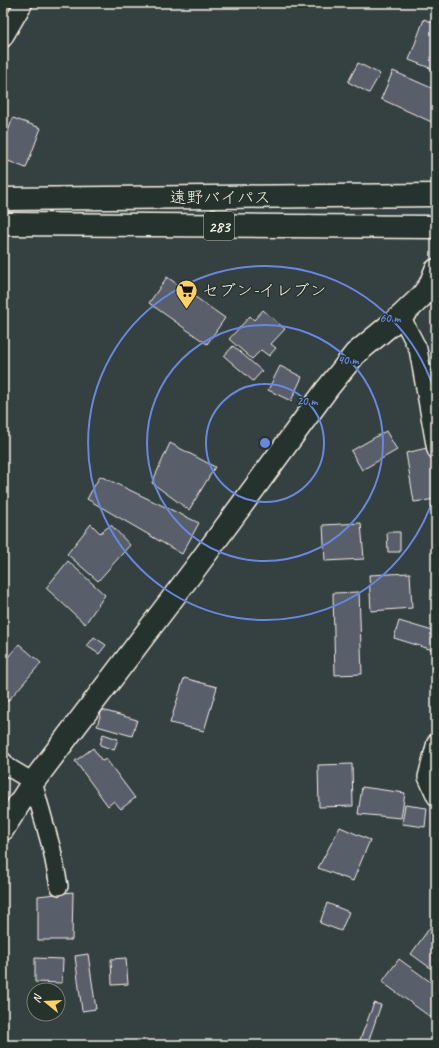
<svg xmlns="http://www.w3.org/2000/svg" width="439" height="1048" viewBox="0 0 439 1048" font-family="Caveat,'Klee One',sans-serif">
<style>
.building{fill:#585e6b;stroke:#f4f1e8}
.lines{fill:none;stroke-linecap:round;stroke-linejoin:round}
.street-casing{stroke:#f4f1e8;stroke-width:20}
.secondary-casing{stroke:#f4f1e8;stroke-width:25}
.highway-casing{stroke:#f4f1e8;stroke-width:25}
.street{stroke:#26332d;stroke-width:17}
.secondary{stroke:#26332d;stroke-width:22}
.highway{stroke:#26332d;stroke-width:22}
.ring{fill:none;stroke:#6887de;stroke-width:2}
.labels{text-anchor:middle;stroke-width:3;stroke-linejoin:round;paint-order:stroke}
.shield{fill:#26332d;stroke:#b6b8b0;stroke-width:1}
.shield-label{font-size:16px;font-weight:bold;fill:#f4f1e8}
.street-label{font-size:17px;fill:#f4f1e8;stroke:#26332d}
.poi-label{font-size:17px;fill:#f4f1e8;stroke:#26332d;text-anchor:start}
.centre{fill:#6887de;stroke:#26332d;stroke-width:2}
.ring-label{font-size:12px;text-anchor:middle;font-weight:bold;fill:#6887de;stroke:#26332d;stroke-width:3;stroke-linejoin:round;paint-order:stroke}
</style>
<rect width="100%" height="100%" fill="#354040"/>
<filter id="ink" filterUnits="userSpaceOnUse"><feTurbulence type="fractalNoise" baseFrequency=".025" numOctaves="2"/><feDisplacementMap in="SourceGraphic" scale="8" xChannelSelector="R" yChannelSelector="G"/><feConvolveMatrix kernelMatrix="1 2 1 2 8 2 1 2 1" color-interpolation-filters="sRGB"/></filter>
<g filter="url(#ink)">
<g class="building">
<polygon points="424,19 436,24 435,70 409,60"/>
<polygon points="358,63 380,74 369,93 348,82"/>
<polygon points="393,71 436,90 436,124 381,99"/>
<polygon points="13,118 41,128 26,168 3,159 3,144"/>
<polygon points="167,277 225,318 207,344 149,303"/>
<polygon points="263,310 285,329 271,344 276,348 269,356 261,350 252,359 229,339 250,316 254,320"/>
<polygon points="233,346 262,371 253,381 224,356"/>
<polygon points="280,366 302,377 291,401 268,390"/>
<polygon points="386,431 397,450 362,470 351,451"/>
<polygon points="170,443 215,467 189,510 152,483"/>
<polygon points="431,447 436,487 436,499 414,502 406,453"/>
<polygon points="100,476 199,523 182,554 87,499"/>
<polygon points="361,523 364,559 325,561 323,525"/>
<polygon points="91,524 100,533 111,525 130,545 98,581 67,554"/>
<polygon points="387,532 400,532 400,552 388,552"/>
<polygon points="68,561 105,595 85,624 46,588"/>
<polygon points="410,573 412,608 371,611 369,575"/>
<polygon points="359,592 362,674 335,675 333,593"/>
<polygon points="399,621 436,632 436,651 394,638"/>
<polygon points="94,637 106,645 99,654 87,646"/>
<polygon points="19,644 41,663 7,702 3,699 3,663"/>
<polygon points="184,678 217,687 204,731 170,723"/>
<polygon points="102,710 137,720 132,736 97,726"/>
<polygon points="103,734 118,739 114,750 100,745"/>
<polygon points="93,748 102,761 106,759 135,798 121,809 114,801 108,806 75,761"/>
<polygon points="352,764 353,806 319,807 318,765"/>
<polygon points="362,787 405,793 401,818 358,814"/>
<polygon points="405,805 427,808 425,827 402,824"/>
<polygon points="340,827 370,840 353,881 318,868"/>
<polygon points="73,892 72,940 38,940 38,896"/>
<polygon points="327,903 349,912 341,931 320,923"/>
<polygon points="436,919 436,972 411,954"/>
<polygon points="88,954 96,1009 82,1011 75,956"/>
<polygon points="35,958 63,959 62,983 35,982"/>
<polygon points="126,958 128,984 112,985 111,959"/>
<polygon points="399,959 436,986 436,1021 382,982"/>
<polygon points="374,1003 381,1005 367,1045 358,1045"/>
</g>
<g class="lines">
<defs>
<g id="street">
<polyline points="3,39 24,3"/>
<polyline points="401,316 418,349 436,450"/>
<polyline points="436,742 427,777 436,797"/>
<polyline points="3,761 8,767 33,782 52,850 59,886"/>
</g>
<polyline id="secondary" points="3,829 33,782 194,570 327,389 355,354 401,316 422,296 430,285 436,270"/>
<g id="highway">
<polyline points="3,199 436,195"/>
<polyline points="3,224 436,227"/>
</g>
</defs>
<use href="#street" class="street-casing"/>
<use href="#secondary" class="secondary-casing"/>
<use href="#highway" class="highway-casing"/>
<use href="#street" class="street"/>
<use href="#secondary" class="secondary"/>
<use href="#highway" class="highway"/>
</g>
</g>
<g class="ring">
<circle cx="265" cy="443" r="59"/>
<circle cx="265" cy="443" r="118"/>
<path d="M436 489A177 177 0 1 1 436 397"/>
</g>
<defs>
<symbol id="supermarket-pin" viewBox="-11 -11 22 30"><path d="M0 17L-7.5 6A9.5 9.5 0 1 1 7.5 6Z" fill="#ffd166" stroke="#26332d"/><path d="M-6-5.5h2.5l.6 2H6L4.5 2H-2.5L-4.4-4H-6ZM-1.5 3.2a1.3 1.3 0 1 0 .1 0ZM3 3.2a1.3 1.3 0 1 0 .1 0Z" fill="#111"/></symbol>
</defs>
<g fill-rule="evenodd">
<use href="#supermarket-pin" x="174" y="278" width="25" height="34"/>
</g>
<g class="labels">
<rect class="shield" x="204" y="212" width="30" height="28" rx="3"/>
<g class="shield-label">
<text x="219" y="232">283</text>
</g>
<g class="street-label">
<text x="220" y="203">遠野バイパス</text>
</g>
<g class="poi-label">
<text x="202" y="296">セブン-イレブン</text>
</g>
</g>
<circle cx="265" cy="443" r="6" class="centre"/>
<g class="ring-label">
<text x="390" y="322">60 m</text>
<text x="348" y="364">40 m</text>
<text x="307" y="405">20 m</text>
</g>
<rect width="439" height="1048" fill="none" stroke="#26332d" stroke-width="16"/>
<rect x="8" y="8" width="423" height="1032" fill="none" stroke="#f4f1e8" stroke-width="1.5" filter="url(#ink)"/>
<g transform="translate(46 1002) rotate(288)"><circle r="19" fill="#26332d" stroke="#787f78"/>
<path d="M0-3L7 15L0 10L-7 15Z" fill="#ffd166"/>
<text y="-6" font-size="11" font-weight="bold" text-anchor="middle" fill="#f4f1e8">N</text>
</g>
</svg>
